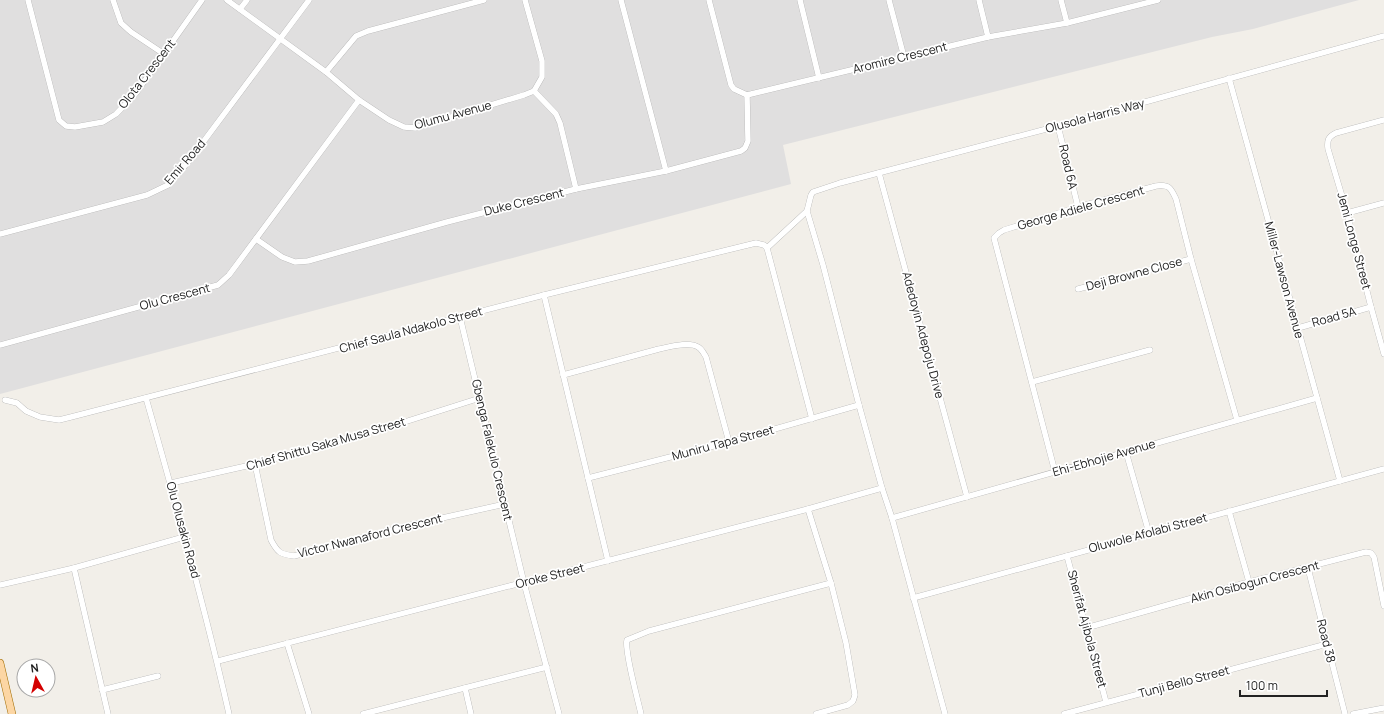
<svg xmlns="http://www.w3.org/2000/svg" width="1384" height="714" viewBox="0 0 1384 714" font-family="Manrope,sans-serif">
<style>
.residential{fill:#e0dfdf}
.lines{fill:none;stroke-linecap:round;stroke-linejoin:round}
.minor-casing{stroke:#a9a9a9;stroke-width:6}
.major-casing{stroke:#a06b00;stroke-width:8}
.minor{stroke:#fff;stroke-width:5.5}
.major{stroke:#fcd6a4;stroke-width:7}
.labels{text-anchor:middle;stroke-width:3.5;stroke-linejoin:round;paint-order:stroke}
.street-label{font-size:12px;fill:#222;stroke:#fff}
</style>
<rect width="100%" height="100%" fill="#f2efe9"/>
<polygon class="residential" points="0,0 1359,0 1253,29 1212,37 783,145 791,184 0,394"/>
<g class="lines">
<defs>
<g id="minor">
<polyline points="28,0 59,120 66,126 75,127 103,122 116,114 136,93 202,0"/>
<polyline points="113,0 121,23 131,32 164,54"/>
<polyline points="227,0 326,72 359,100 389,120 404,127 415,128 524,95 534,91 542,77 542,61 525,0"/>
<polyline points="621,0 666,171"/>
<polyline points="709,0 731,85 734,89 747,95 988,37 1067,23 1158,0"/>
<polyline points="800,0 819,78"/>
<polyline points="889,0 904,57"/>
<polyline points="979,0 988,37"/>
<polyline points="1061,0 1067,23"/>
<polyline points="240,9 247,0"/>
<polyline points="326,72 356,36 368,31 484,0"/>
<polyline points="1229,78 1340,481"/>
<polyline points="534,91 556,114 560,123 576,189"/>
<path d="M1384,120L1336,133C1328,137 1327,140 1328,149L1347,213L1371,307L1384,354"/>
<polyline points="1058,126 1078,207"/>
<polyline points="879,173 967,497"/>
<polyline points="1347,213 1384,203"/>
<polyline points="0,234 147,195 168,185 189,161 309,0"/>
<polyline points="256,239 282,257 295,262 308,261 447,222 576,189 666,171 741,151 745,148 748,141 747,95"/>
<polyline points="767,248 812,419"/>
<polyline points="1078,289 1191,259"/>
<polyline points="544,295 608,561"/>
<polyline points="460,317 524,583 559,714"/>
<polyline points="1298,328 1371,307"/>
<polyline points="0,345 218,285 229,275 359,100"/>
<path d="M563,375L659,349C669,347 689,341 698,347C702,349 704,354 706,357L729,442"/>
<polyline points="1032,382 1150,350"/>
<path d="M146,398C176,503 205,608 229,714"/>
<polyline points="5,400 17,403 26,411 40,417 59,420 71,417 544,295 756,243 764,245 767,248 807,211"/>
<polyline points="1126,452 1149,533"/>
<path d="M255,464L271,540C278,553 280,554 294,556L406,526L505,504"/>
<path d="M1055,472L994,238L999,233L1004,230L1078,207L1156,186C1169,184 1171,188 1176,199L1191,259L1237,420"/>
<polyline points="588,478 729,442 859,405"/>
<polyline points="171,483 255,464 395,425 480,398"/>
<polyline points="1229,511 1249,582"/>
<polyline points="892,518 1317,398"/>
<polyline points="1067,556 1106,702"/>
<polyline points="74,568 108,714"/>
<polyline points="1308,568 1345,714"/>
<polyline points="0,585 74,568 184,537"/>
<polyline points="913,598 1384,469"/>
<polyline points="1086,628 1249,582 1366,552 1371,553 1374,557 1384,606"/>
<polyline points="287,643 309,714"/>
<polyline points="218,661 808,509 882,488"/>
<polyline points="465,688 471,714"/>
<polyline points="102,690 158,676"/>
<polyline points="363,714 547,667"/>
<path d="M641,714C638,700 624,651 627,640L649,631L831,583L808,509"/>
<polyline points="816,714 848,705 853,701 855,695 846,643 831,583"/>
<polyline points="945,714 892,518 882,488 859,405 823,265 807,211 811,195 813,192 840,183 1058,126 1384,36"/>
<polyline points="1064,714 1327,644"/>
<polyline points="1353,714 1384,708"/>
</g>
<polyline id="major" points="0,663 12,714"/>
</defs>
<use href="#minor" class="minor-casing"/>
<use href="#major" class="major-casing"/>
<use href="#minor" class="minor"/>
<use href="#major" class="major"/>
</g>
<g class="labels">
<g class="street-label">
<text transform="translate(900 58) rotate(-14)" y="4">Aromire Crescent</text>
<text transform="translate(147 74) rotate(-52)" y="4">Olota Crescent</text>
<text transform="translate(453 115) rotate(-15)" y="4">Olumu Avenue</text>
<text transform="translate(1095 116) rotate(-15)" y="4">Olusola Harris Way</text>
<text transform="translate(185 162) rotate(-49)" y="4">Emir Road</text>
<text transform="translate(1068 167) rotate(77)" y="4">Road 6A</text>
<text transform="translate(524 202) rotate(-14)" y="4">Duke Crescent</text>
<text transform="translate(1081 208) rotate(-16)" y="4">George Adiele Crescent</text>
<text transform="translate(1354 241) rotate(75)" y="4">Jemi Longe Street</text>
<text transform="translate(1134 274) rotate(-15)" y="4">Deji Browne Close</text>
<text transform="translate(1284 280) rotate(75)" y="4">Miller-Lawson Avenue</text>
<text transform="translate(175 297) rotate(-15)" y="4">Olu Crescent</text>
<text transform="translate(1334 317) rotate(-16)" y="4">Road 5A</text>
<text transform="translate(411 330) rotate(-15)" y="4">Chief Saula Ndakolo Street</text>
<text transform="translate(923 335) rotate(75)" y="4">Adedoyin Adepoju Drive</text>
<text transform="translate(723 443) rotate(-15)" y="4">Muniru Tapa Street</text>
<text transform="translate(326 444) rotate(-16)" y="4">Chief Shittu Saka Musa Street</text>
<text transform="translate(492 450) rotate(77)" y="4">Gbenga Falekulo Crescent</text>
<text transform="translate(1104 458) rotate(-16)" y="4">Ehi-Ebhojie Avenue</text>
<text transform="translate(183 530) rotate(75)" y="4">Olu Olusakin Road</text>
<text transform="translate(1148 533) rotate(-15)" y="4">Oluwole Afolabi Street</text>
<text transform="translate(370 536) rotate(-14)" y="4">Victor Nwanaford Crescent</text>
<text transform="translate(550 576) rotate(-14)" y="4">Oroke Street</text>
<text transform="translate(1255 582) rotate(-15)" y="4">Akin Osibogun Crescent</text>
<text transform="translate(1087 629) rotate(75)" y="4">Sherifat Ajibola Street</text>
<text transform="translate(1326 641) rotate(76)" y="4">Road 38</text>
<text transform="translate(1184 682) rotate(-15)" y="4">Tunji Bello Street</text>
</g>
</g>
<g transform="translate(36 678) rotate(352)"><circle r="19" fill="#ffffff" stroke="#a7a7a7"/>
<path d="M0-3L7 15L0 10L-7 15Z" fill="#d40000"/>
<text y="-6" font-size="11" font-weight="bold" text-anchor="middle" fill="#222222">N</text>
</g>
<path d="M1240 690v6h87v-6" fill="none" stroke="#222222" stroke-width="2"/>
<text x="1246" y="690" font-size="12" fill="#222222" stroke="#ffffff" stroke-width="3" paint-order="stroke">100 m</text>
</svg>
